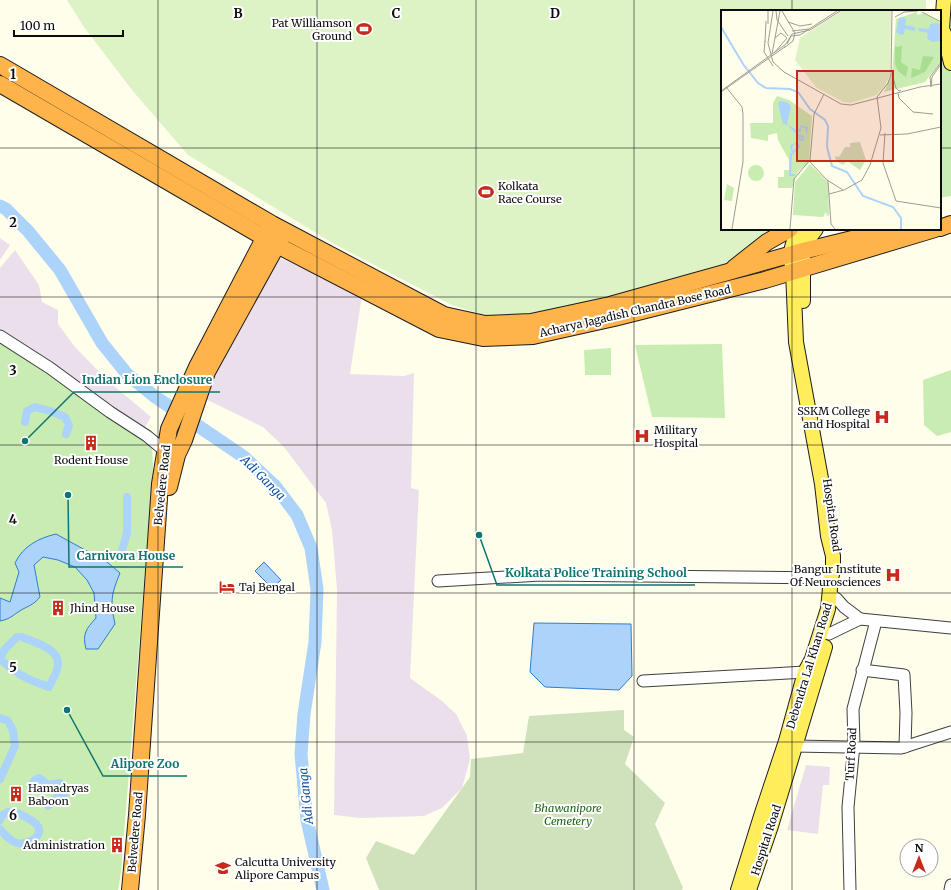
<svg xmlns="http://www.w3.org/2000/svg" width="951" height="890" viewBox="0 0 951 890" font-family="Merriweather,serif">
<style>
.industrial{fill:#ecdfec}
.green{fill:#c9ecb2}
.cemetery{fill:#d0e2bb}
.pitch{fill:#ddf2c5}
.water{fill:#acd3fa;stroke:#2e7dd6}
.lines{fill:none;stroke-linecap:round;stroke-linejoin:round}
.canal{stroke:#acd3fa;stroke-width:8}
.river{stroke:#acd3fa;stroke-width:13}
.minor-casing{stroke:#3f3f3f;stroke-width:13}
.major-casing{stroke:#1d1d1d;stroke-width:16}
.highway-casing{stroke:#1d1d1d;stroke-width:18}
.minor{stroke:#fff;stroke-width:11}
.major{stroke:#ffed5b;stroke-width:14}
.highway{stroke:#feb44a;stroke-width:16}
.grid{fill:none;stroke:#0c0c0c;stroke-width:1;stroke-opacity:0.55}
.labels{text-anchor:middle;stroke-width:4;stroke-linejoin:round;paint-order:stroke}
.poi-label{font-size:11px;fill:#0c0c0c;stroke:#fff;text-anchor:start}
.street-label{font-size:11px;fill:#0c0c0c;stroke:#fff}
.park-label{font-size:11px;font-style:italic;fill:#1e6818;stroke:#fff}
.water-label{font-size:12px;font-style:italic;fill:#0d4fa6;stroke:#fff}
.inset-river{fill:none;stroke:#acd3fa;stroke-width:2}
.inset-road{fill:none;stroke:#9e9d92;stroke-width:1}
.view{fill:#c52a1b;fill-opacity:0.15;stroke:#c52a1b;stroke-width:2}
.inset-edge{fill:none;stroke:#0c0c0c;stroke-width:2}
.grid-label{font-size:13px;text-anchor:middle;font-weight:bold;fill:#0c0c0c;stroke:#fff;stroke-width:4;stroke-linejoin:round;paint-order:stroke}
.leader{fill:none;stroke:#0f766e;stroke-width:1.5}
.callout-dot{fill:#0f766e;stroke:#fff;stroke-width:1.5}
.callout-label{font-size:12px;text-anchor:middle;font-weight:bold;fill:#0f766e;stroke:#fff;stroke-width:4;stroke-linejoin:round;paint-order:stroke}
</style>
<rect width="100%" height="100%" fill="#fffeeb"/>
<g class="industrial">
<polygon points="0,238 10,245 0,260"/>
<polygon points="15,250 39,285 42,302 58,310 58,324 75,347 108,381 151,417 144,429 0,332 0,268"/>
<polygon points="278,257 362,295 350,374 404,376 414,373 411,488 419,490 410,678 442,701 456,714 467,736 470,759 462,788 442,808 424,816 361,818 334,815 337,590 332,530 326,503 284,447 263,427 199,396"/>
<polygon points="806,765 830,767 829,785 823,785 818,834 787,830"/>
</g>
<g class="green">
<polygon points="951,8 951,196 940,198 940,62 947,43"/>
<polygon points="0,342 57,379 152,445 153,470 121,872 118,890 0,890"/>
<polygon points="722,344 725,418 652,417 635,345"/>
<polygon points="611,348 611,375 585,375 584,350"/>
<polygon points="951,370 951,432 937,436 924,425 923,380"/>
</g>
<polygon class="cemetery" points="624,710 624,730 634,737 625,764 665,803 655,824 683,888 682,890 379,890 366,858 376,841 414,855 470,777 471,759 523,753 529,716"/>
<polygon class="pitch" points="67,0 926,0 926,11 722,11 722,229 791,229 781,238 713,271 614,298 531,314 491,317 452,305 336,245 188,155 132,90 84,27"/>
<g class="water">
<path d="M56,534L107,562L120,573C111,595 110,601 115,624L98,649H86C82,634 86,629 96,618L94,593L87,580L75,567L58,560L43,557L34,565L40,597C34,604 31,605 23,609C14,614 11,619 0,621V598L10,602L19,572L15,563C23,546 39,538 56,534Z"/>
<polygon points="264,562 281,580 272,588 255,571"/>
<polygon points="534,623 631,624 632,676 619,690 545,687 530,672"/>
</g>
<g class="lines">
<g class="canal">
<polyline points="25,422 27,411 35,407 50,411 65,417 69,425 66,434"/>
<polyline points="121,554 127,533 127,497"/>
<polyline points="0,658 5,649 17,637"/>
<path d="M0,659C18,675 26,679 49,687C52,680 58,672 58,664C59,648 33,642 22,637"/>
<polyline points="0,718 8,721 13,731 15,746 0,779"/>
<path d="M31,790C32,784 33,780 39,778L48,785L60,783L65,788V793L52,801L48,806"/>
<polyline points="0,820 1,816 8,812 13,812"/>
<path d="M0,829C5,835 10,841 17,843C28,846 48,834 35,823C29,818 22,815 15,812"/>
</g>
<polyline class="river" points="0,206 6,209 28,231 60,270 102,343 127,374 154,396 244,457 275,486 297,515 311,548 317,589 315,642 304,714 301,754 307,820 323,890"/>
<defs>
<g id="minor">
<polyline points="0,336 50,368 110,412 147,436 165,451"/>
<polyline points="438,581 540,575 831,578"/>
<polyline points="830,594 837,599 844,607 860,619"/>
<polyline points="820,631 829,634 860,619 951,628"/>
<polyline points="862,670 904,675 906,713 905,747"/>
<polyline points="643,681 805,672"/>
<polyline points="794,746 901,748 951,732"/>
<polyline points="850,890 848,807 854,745 853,709 876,621"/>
<polyline points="950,890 951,885"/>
</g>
<g id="major">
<polyline points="944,33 951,63"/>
<polyline points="940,45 942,29 944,0"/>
<polyline points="803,301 803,251 807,241 816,229"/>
<polyline points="738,890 761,816 786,741 805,672 812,659 828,609 831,578 833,571 833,556 828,536 822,484 796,342 793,271 790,255 794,240 802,229"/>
<polyline points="749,890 771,826 825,647"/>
</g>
<g id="highway">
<polyline points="0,65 272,224 444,315 485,324 531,322 610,305 803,251 893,229"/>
<polyline points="0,84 277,245 439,329 483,338 533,336 614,318 765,280 935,229"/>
<polyline points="940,228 951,224"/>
<polyline points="734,268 767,242 790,229"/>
<polyline points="169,487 177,455 184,440 207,372 282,236"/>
<polyline points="130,890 137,815 160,484 169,429 197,367 269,229"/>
</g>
</defs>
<use href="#minor" class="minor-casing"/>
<use href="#major" class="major-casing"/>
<use href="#highway" class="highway-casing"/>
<use href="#minor" class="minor"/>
<use href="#major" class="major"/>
<use href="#highway" class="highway"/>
</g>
<path class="grid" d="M158,0V890M317,0V890M476,0V890M634,0V890M792,0V11M0,148H722M940,148H951M792,229V890M0,297H951M0,445H951M0,593H951M0,742H951"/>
<defs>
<symbol id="stadium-bare" viewBox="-9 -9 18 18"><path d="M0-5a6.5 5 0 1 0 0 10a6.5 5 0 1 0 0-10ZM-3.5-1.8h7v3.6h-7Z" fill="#c52a1b" stroke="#fff" stroke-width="2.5" paint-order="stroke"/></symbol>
<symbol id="hospital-bare" viewBox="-9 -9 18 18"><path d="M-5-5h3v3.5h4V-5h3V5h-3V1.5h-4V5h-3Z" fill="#c52a1b" stroke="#fff" stroke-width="2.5" paint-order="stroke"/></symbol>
<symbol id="building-bare" viewBox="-9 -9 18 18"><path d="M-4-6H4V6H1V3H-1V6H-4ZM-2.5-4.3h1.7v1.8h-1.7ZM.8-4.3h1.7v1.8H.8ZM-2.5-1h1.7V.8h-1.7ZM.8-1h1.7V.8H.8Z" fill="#c52a1b" stroke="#fff" stroke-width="2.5" paint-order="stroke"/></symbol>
<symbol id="hotel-bare" viewBox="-9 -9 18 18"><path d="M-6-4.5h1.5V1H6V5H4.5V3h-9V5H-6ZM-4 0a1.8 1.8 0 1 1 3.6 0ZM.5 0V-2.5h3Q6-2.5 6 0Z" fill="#c52a1b" stroke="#fff" stroke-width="2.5" paint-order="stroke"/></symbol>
<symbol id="university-bare" viewBox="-9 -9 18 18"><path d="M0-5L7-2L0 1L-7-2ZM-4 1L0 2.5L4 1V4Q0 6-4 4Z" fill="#c52a1b" stroke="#fff" stroke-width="2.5" paint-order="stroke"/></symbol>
</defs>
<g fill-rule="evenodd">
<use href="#stadium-bare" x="353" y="18" width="22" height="22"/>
<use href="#stadium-bare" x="475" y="181" width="22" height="22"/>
<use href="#hospital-bare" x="871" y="406" width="22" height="22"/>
<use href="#hospital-bare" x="631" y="425" width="22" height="22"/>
<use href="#building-bare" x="80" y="432" width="22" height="22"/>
<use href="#hospital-bare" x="882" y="564" width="22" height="22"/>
<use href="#hotel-bare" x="216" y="576" width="22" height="22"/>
<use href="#building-bare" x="47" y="597" width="22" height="22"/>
<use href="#building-bare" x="5" y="783" width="22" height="22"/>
<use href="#building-bare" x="106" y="834" width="22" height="22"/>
<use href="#university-bare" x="212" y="857" width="22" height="22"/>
</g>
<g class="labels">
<g class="poi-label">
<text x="352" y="27" text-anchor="end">Pat Williamson<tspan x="352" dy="13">Ground</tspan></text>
<text x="498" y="190">Kolkata<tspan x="498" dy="13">Race Course</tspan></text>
<text x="870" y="415" text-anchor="end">SSKM College<tspan x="870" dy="13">and Hospital</tspan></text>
<text x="654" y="434">Military<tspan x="654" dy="13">Hospital</tspan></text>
<text x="91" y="464" text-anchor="middle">Rodent House</text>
<text x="881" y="573" text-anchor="end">Bangur Institute<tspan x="881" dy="13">Of Neurosciences</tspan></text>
<text x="239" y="591">Taj Bengal</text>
<text x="70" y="612">Jhind House</text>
<text x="28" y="792">Hamadryas<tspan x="28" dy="13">Baboon</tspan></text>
<text x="105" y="849" text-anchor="end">Administration</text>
<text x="235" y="866">Calcutta University<tspan x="235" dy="13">Alipore Campus</tspan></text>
</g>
<g class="street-label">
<text transform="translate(635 311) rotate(-13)" y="4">Acharya Jagadish Chandra Bose Road</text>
<text transform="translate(162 485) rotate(-84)" y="4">Belvedere Road</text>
<text transform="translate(832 515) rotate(82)" y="4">Hospital Road</text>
<text transform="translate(809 666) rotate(-73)" y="4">Debendra Lal Khan Road</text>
<text transform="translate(851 754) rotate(-87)" y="4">Turf Road</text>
<text transform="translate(135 832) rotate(-85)" y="4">Belvedere Road</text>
<text transform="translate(766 840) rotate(-72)" y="4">Hospital Road</text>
</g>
<g class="park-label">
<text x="568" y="812">Bhawanipore<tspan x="568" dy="13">Cemetery</tspan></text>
</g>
<g class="water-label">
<text transform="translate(263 478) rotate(45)" y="4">Adi Ganga</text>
<text transform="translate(306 796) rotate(-96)" y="4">Adi Ganga</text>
</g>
</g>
<g transform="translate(721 10)">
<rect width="220" height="220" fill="#fffeeb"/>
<path d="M195,2L197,5L203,3L220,13V51L204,72L163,82L171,65L175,9ZM56,86L68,90L91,106L88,152L77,162L71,178H57V167H63V160H68V150L57,130L56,123L47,125V131L30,128L29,113H52V93ZM89,154L107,172L108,205L106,206L105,202L102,207L72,205L74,172ZM27 163a8 8 0 1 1 16 0a8 8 0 1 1-16 0ZM6,174L13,178L11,191L3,190Z" fill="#c9ecb2"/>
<path d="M181,36L180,52L187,57L185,67L177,61L174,54V37ZM202,46L213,47L204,62L190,68L191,58L199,60Z" fill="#a9de91"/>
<path d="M139,132L145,150L139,160L126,151L122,155L115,151L114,146L118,147L124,137H129V133Z" fill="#d0e2bb"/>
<path d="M120,1H170L169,65L162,78L155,85L130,93L122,92L95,77L74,50L79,28Z" fill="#ddf2c5"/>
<path d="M182,7L185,9L184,15L194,17V21L184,19L183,24L180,25L175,22L178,8ZM216,13L220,16L219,31L211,32L206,28L207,23L197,21L198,18L208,19L209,14ZM59,91L66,92L70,97L66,114L77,121L80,115L87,117L86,126L84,118L80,117V121L75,124L67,115L62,114L57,94Z" fill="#acd3fa"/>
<path class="inset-river" d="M0,17L22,54L37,73L45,78L69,79L77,82L89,99L104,110L107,116L106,137L111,156L126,162L142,186L172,197L180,208V219M78,125L76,127L81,130L82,127L78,125M72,134L70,137L72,143L78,136L76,133L73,134M70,143L69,165H74"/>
<path class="inset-road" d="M47,1V14M52,1L47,33L52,52L63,62L120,94L130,95L199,77L220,74M55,1L56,10L67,26M61,1L74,23L72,31L63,38M201,2L220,12M174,7L183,2L197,1M67,12L79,16L91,14M71,21L88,19M44,31L43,42L52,56M44,32L45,11M66,34L70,26L79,25L116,1M53,43L66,28L60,23L54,28M51,44L59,1M220,52L209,67L210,77L211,67L220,54M171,64L175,78L178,81L180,80M5,77L21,97L22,104V152L11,219M0,81L65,34L71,24L89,20L119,1M0,82L65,36M177,83L178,88L192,102L212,104M164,123L162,153L175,191L220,198M159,125L186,124L220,117M89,152L107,171L110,214L114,219M106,170L122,180M108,184L123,180L141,170L149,155L160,118L156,87L167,73L170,65L171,1M69,219L73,169L89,150L93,104L103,84"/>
<path class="view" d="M76,61H172V151H76Z"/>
<rect width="220" height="220" class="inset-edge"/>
</g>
<g class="grid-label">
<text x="238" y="18">B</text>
<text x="396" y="18">C</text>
<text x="555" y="18">D</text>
<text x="13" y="79">1</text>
<text x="13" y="227">2</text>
<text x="13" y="375">3</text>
<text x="13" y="524">4</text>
<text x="13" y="672">5</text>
<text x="13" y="820">6</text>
</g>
<path class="leader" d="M25 441L74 392H220M68 495L69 567H183M479 535L497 585H695M67 710L103 776H187"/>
<g class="callout-dot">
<circle cx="25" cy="441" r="4"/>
<circle cx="68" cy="495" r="4"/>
<circle cx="479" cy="535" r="4"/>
<circle cx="67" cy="710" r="4"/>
</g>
<g class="callout-label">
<text x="147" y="384">Indian Lion Enclosure</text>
<text x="126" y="560">Carnivora House</text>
<text x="596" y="577">Kolkata Police Training School</text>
<text x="145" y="768">Alipore Zoo</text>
</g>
<g transform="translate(919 858)"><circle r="19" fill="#ffffff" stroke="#9e9e9e"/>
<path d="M0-3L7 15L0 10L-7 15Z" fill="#c52a1b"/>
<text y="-6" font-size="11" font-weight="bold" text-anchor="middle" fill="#0c0c0c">N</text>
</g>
<path d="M14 30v6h109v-6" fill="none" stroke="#0c0c0c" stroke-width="2"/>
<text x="20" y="30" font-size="12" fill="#0c0c0c" stroke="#ffffff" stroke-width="3" paint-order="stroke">100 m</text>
</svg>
